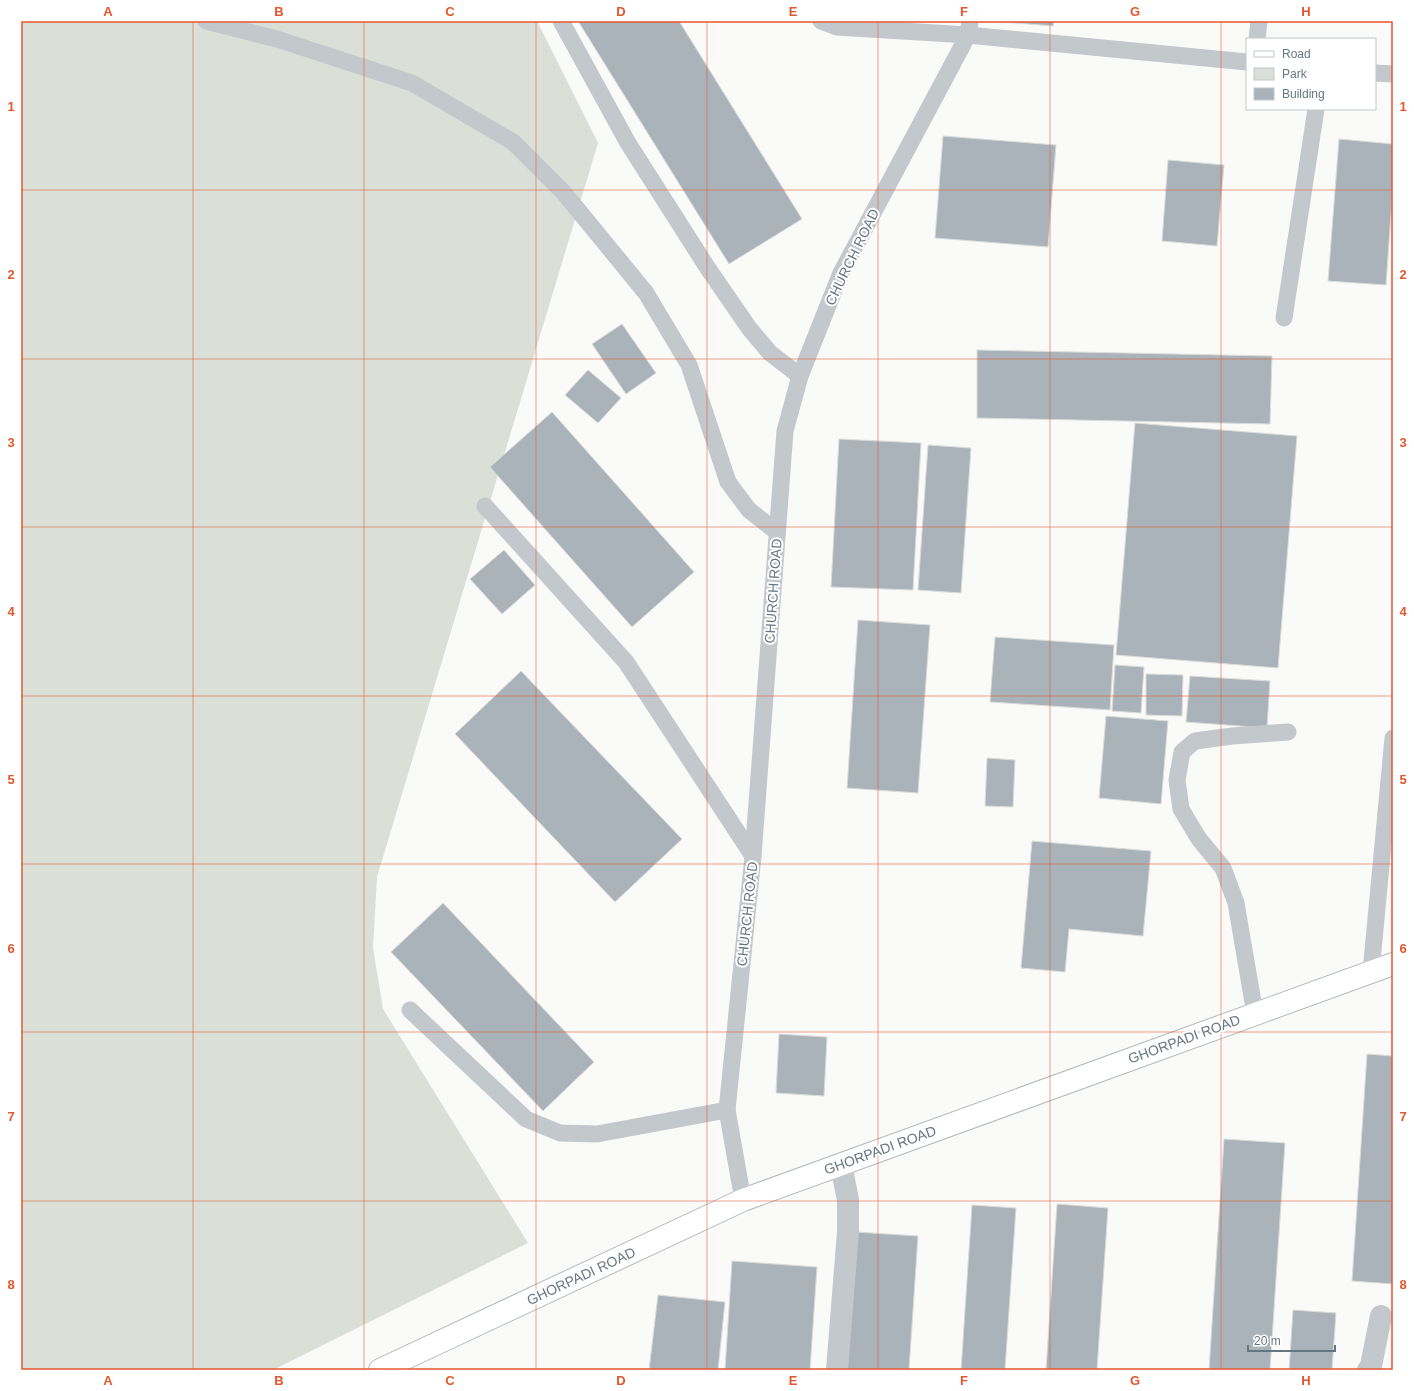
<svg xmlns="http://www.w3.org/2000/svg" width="1414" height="1391" viewBox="0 0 1414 1391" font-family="Arial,sans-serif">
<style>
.green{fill:#dadfd7}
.building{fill:#aab3b9;stroke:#dcdcda}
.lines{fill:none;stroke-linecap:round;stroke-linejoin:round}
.secondary-casing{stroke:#b3babf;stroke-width:24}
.service{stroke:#c3c8cc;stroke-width:17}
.minor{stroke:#c3c8cc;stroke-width:22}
.secondary{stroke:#fff;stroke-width:22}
.grid{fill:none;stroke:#e4572e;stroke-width:1;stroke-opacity:0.55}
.labels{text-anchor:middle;stroke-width:4;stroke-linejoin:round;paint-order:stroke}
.street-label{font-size:14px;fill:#657683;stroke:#fff}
.neatline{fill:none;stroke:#e4572e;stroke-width:1.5}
.grid-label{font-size:13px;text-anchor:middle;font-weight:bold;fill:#e4572e}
</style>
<rect width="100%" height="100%" fill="#fafaf8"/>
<polygon class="green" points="21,21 537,21 598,143 377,877 373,948 383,1009 528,1243 273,1370 21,1370"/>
<g class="building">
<polygon points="578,21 679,21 802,219 729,264"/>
<polygon points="990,21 1054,21 1053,26"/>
<polygon points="943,136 1056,145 1048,247 935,238"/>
<polygon points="1339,139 1393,144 1393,186 1386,285 1328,281"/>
<polygon points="1168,160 1224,165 1217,246 1162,241"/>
<polygon points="622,324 656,373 626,394 592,344"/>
<polygon points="977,350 1272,356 1270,424 977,418"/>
<polygon points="588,370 621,398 598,423 565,395"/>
<polygon points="552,412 694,572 632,627 490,467"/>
<polygon points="1135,423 1297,436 1278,668 1116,655"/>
<polygon points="839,439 921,443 913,590 831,587"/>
<polygon points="928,445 971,448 961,593 918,590"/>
<polygon points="504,550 535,585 502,614 470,579"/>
<polygon points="858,620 930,625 918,793 847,788"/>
<polygon points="995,637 1114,645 1110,710 990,702"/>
<polygon points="1115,665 1144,667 1141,713 1112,711"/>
<polygon points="521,671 682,839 615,902 455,734"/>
<polygon points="1146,674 1183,675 1182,716 1146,715"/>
<polygon points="1190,676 1270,681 1267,728 1186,722"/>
<polygon points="1106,716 1168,721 1161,804 1099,798"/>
<polygon points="987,758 1015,760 1013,807 985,806"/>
<polygon points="1032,841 1151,851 1143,936 1069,929 1065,972 1021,968"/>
<polygon points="443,903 594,1062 543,1111 391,952"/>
<polygon points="779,1034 827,1037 824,1096 776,1093"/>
<polygon points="1367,1054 1393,1056 1393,1284 1352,1281"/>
<polygon points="1224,1139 1285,1143 1270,1370 1209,1370"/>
<polygon points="1057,1204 1108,1208 1097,1370 1046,1370"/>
<polygon points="972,1205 1016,1208 1005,1370 961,1370"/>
<polygon points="856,1232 918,1236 909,1370 847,1370"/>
<polygon points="732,1261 817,1267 810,1370 725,1370"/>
<polygon points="658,1295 725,1302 718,1370 649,1370"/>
<polygon points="1293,1310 1336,1313 1332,1370 1289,1370"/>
</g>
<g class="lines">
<defs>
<polyline id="secondary" points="380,1370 743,1200 1393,964"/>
</defs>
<use href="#secondary" class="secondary-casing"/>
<g class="service">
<polyline points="206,21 277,39 412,83 513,142 564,193 646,293 689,365 728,482 749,510 777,532"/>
<polyline points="561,21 628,143 707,267 749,328 770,353 800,376"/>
<polyline points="821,21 837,27 968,35 1247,62"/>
<polyline points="1257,39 1259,21"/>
<polyline points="1375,73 1393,74"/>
<polyline points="1284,318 1316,109"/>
<polyline points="485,506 626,662 753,856"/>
<polyline points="1371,972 1393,738"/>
<polyline points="410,1010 526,1119 560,1133 597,1134 727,1110"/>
<polyline points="1255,1014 1236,903 1223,868 1199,839 1181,809 1177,780 1182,752 1195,741 1232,736 1288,732"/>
<polyline points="743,1200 727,1110 753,856 785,431 800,376 841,273 968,35 970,21"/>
</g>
<g class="minor">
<polyline points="837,1370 848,1232 848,1200 841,1165"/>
<polyline points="1368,1370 1371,1366 1381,1316"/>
</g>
<use href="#secondary" class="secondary"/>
</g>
<path class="grid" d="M193,21V1370M364,21V1370M536,21V1370M707,21V1370M878,21V1370M1050,21V1370M1221,21V1370M21,190H1393M21,359H1393M21,527H1393M21,696H1393M21,864H1393M21,1032H1393M21,1201H1393"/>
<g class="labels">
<g class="street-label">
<text transform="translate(852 257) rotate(-64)" y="5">CHURCH ROAD</text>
<text transform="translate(773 591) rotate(-86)" y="5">CHURCH ROAD</text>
<text transform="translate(747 914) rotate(-84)" y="5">CHURCH ROAD</text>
<text transform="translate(1184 1039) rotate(-20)" y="5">GHORPADI ROAD</text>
<text transform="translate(880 1150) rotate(-20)" y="5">GHORPADI ROAD</text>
<text transform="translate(581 1276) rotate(-25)" y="5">GHORPADI ROAD</text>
</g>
</g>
<rect width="1414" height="1391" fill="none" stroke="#ffffff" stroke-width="44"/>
<rect x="1246" y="38" width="130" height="72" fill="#ffffff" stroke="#c1c8cd"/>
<rect x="1254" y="51" width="20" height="6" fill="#ffffff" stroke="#c1c8cd"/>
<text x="1282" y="58" font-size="12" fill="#657683">Road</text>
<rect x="1254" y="68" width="20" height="12" fill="#dadfd7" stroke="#c1c8cd"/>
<text x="1282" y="78" font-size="12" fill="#657683">Park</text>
<rect x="1254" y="88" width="20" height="12" fill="#aab3b9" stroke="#c1c8cd"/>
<text x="1282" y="98" font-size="12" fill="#657683">Building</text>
<path d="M1248 1345v6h87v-6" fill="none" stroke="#657683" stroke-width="2"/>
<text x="1254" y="1345" font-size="12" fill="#657683" stroke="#ffffff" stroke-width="3" paint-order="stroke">20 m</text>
<rect x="22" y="22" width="1370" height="1347" class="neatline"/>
<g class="grid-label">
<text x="108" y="16">A</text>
<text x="279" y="16">B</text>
<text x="450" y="16">C</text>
<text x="621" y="16">D</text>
<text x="793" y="16">E</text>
<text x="964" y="16">F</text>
<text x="1135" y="16">G</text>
<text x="1306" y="16">H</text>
<text x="11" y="111">1</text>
<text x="1403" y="111">1</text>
<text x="11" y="279">2</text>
<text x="1403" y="279">2</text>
<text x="11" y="447">3</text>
<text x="1403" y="447">3</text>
<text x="11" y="616">4</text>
<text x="1403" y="616">4</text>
<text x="11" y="784">5</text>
<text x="1403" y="784">5</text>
<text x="11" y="953">6</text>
<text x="1403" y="953">6</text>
<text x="11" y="1121">7</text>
<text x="1403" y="1121">7</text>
<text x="11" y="1289">8</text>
<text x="1403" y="1289">8</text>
<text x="108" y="1385">A</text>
<text x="279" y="1385">B</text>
<text x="450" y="1385">C</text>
<text x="621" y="1385">D</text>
<text x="793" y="1385">E</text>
<text x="964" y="1385">F</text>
<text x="1135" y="1385">G</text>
<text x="1306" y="1385">H</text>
</g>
</svg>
